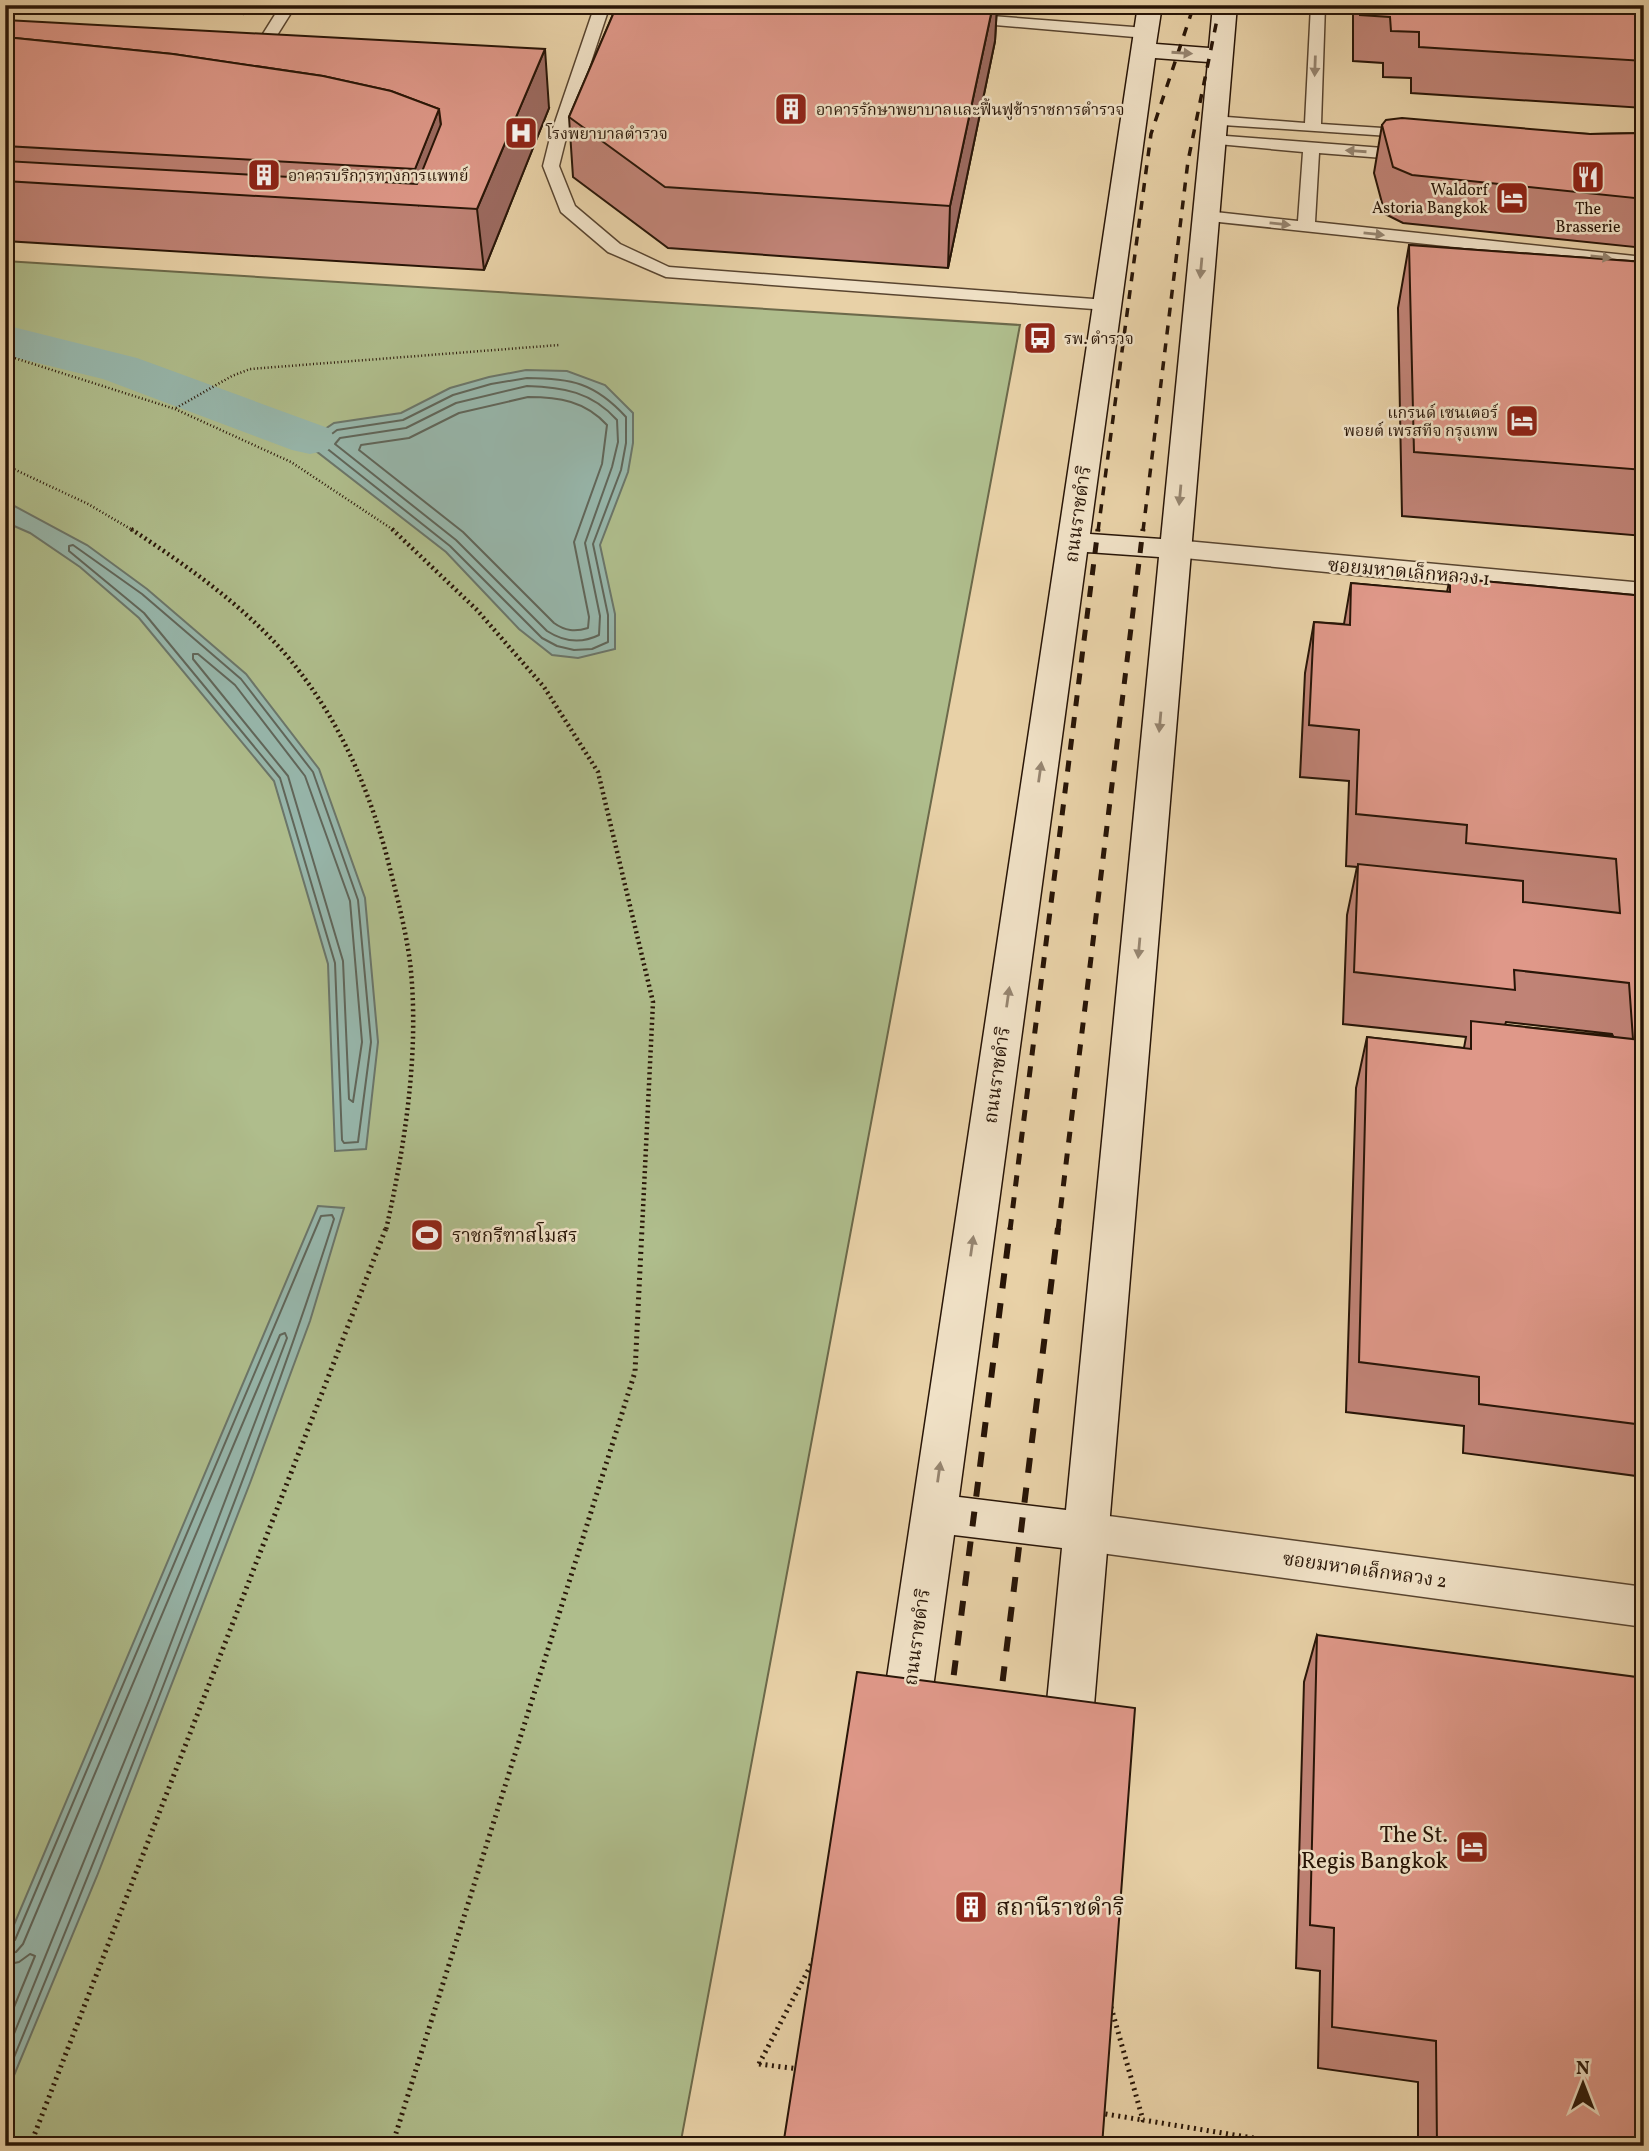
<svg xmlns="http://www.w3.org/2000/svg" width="1649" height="2151" viewBox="0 0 1649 2151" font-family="Vollkorn,'Noto Serif Thai',serif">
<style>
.green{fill:#afbd8c;stroke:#6c694a;stroke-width:2}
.water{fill:#97b7ac;stroke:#6b766a;stroke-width:2}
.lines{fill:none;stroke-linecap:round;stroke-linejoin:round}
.shore{stroke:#60665a;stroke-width:2}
.canal{fill:#97b7ac;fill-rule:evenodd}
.service-casing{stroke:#58442f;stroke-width:3}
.minor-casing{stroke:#58442f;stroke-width:3}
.secondary-casing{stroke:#281507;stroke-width:3}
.path-far2{stroke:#281507;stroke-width:2.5;stroke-dasharray:1 2.5;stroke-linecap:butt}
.path-far1{stroke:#281507;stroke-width:4.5;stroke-dasharray:2 3.5;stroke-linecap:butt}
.path{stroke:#281507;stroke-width:5;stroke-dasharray:2 4.5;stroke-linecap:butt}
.service{fill:#f0e1c6;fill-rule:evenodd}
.minor{fill:#f0e1c6;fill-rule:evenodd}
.secondary{fill:#f0e1c6;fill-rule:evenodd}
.rail-far2{stroke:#281507;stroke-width:3.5;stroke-dasharray:9 9;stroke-linecap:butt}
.rail-far1{stroke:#281507;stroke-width:5;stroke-dasharray:11 11;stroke-linecap:butt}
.rail{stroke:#281507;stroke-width:6;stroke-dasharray:15 15;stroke-linecap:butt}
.path-bridge{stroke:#281507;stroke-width:5;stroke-dasharray:2 4.5;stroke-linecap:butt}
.wall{fill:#c08376;stroke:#281507;stroke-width:2;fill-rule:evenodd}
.shaded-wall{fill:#9c6a60;stroke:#281507;stroke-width:2}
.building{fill:#df9889;stroke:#281507;stroke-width:2}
.oneway{fill:#968570}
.labels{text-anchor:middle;stroke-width:5;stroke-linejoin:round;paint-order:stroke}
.far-poi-label{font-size:16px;fill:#281507;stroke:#f0e1c6;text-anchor:start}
.street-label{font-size:19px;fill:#281507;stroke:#f0e1c6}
.poi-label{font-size:19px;fill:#281507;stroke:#f0e1c6;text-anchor:start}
.near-poi-label{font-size:23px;fill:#281507;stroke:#f0e1c6;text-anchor:end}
</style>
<rect width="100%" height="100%" fill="#e8d1a7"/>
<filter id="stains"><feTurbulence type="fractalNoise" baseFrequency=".00286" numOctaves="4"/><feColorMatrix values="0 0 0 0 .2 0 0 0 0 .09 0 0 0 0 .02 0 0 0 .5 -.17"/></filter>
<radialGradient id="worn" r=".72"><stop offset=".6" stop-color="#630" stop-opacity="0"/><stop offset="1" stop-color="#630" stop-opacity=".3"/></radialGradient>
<polygon class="green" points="5,261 1020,325 680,2146 5,2146"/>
<g class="water">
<polygon points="526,370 567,371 605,385 633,413 633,443 628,472 600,545 615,614 615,649 578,658 552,655 519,629 446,552 316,451 310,439 334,423 401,413 450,388 489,377"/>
<polygon points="5,501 87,545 147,589 246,674 319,769 365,898 378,1042 366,1149 335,1151 328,964 274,781 139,618 80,567 30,533 5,522"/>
<polygon points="318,1206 344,1208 310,1321 250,1483 97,1876 5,2097 5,1946"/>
</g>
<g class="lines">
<g class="shore">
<path d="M527,378C571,378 595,383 626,417V443L621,470L593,544L608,615V642L592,649L574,650L557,646L542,638L450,546L320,443L337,430L403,420L453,395L491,384Z"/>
<path d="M527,386C563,387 592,392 617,420L618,442L612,467L585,543L600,616L599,635C581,644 564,642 547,631L456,540L335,444L340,438L406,428L456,403Z"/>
<path d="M528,397C559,397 585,401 607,425L602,464L574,542L589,617L588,628C575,632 565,631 554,623L463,532L359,450L361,445L409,438L459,413Z"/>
<polygon points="73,545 142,594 241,679 313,772 358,900 371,1042 358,1142 344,1143 342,1140 335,963 280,778 144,613 69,551 69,546"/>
<polygon points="193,654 198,654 235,685 305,776 350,901 362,1042 353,1102 349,1099 343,961 288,776 193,659"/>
<path d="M5,1946L15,1940L321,1216L332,1215L334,1219C291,1355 240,1489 188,1622C129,1775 68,1927 5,2079"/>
<polyline points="5,1954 16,1952 23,1944 280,1335 285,1333 287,1338 150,1698 5,2056"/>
<polyline points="5,1965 19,1962 30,1954 35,1956 5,2029"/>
</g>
<polygon class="canal" points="5,325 137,358 328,428 336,439 328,450 310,454 292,450 103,379 5,355"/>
<defs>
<g id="service">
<polygon points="281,5 296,5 259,64 249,64 246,61"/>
<polygon points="595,5 610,5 567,134 559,166 575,206 620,244 669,267 1107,300 1116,305 1107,310 666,277 608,252 561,212 543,166 551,134"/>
<polygon points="1311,5 1325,5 1321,124 1413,130 1421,135 1419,138 1208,124 1206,121 1214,116 1305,123"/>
<polygon points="965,14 1146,28 1154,33 1146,38 960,22 957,19"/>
<polygon points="1213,135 1409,150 1417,155 1409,160 1319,153 1315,222 1644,257 1644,267 1200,220 1198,216 1200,212 1206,211 1298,221 1303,152 1207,143 1205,140"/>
</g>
<g id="minor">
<polygon points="1175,540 1644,583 1644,603 1164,556 1159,549 1164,542"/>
<polygon points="1086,1513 1644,1587 1644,1627 1086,1551 1070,1546 1064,1532 1070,1518"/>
</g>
<path id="secondary" d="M1138,5H1162L1156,44L1209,48L1213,5H1237L1090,1753L1083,1768L1066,1775L1049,1768L1042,1753L1062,1548L954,1535L927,1731L920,1746L903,1753L886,1746L879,1731ZM1155,58L1208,62L1161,539L1090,534ZM1087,552L1159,557L1066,1510L959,1497Z"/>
</defs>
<use href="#service" class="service-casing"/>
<use href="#minor" class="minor-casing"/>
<use href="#secondary" class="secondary-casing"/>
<g class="path-far2">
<polyline points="5,355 175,409 291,462 395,531"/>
<polyline points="176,408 232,376 250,369 559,345"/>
<polyline points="5,465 88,504 134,531"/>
</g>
<g class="path-far1">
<path d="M131,529C187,566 243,605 287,656C336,714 366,781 386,853C395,889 405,925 410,962C420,1050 405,1145 386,1230"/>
<polyline points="392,529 477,610 544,687 598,772 653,1002 642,1230"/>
</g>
<g class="path">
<polyline points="1111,2007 1143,2120 1302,2146"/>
<polyline points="759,2064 814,1959"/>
<polyline points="30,2146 386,1228"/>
<polyline points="392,2146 635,1372 642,1228"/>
</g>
<use href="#service" class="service"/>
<use href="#minor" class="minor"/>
<use href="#secondary" class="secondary"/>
<g class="rail-far2">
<polyline points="1098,531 1151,134 1194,5"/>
<polyline points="1143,531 1188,161 1220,5"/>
</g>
<g class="rail-far1">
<polyline points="1010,1230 1098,529"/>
<polyline points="1058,1230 1143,529"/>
</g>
<g class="rail">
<polyline points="950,1705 1010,1228"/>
<polyline points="999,1711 1058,1228"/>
</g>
<g class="path-bridge">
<polyline points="759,2064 799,2069"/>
<polyline points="1099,2113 1143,2120"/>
</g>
</g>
<g class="wall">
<polygon points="92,5 249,5 244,13"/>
<polygon points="617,5 997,5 995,41 948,268 668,248 573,177 569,117"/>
<polygon points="1353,5 1644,5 1644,108 1411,93 1411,78 1383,77 1383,63 1353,61"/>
<polygon points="5,20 549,108 484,270 5,241"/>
<polygon points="1382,125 1590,134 1644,133 1644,248 1403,223 1385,214 1374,173"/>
<polygon points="1409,245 1644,262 1644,536 1402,516 1398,308"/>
<path d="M1450,578L1644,596V1477L1463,1453L1464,1426L1346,1412L1356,1088L1367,1037L1464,1048L1466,1037L1343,1024L1347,915L1357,867L1346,866L1349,781L1300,777L1305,673L1314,622L1344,624L1351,583L1447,592ZM1506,1022L1612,1034L1613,1036L1505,1025Z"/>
<polygon points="1317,1635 1644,2146 1418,2146 1418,2082 1318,2068 1320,1971 1296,1968 1304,1682"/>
</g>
<g class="shaded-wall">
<polygon points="242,5 249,5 244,13"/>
<polygon points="993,5 997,5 995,41 948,268 950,206"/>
<polygon points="545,49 549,108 484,270 477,209"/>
<polygon points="439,109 448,185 419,205 415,169"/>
</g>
<g class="building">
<polygon points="617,5 993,5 950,206 665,187 569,117"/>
<polygon points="1360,5 1644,5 1644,61 1419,47 1419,32 1391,31 1390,17 1360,15"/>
<polygon points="5,20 545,49 477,209 5,181 5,161 417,184 441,124 439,109 391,91 323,76 173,54 5,37"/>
<polygon points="5,37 173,54 323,76 391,91 439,109 415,169 5,146"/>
<polygon points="1402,118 1590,134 1644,133 1644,199 1412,175 1393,167 1382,125 1386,120"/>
<polygon points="1409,245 1644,262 1644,470 1414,452"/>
<polygon points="1450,578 1644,596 1644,1425 1479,1404 1479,1377 1359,1362 1367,1037 1471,1049 1471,1021 1633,1039 1629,983 1514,970 1515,990 1354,972 1358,864 1523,881 1523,902 1620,913 1616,859 1466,843 1467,825 1356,814 1359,730 1309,725 1314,622 1350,625 1351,583 1450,592"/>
<polygon points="1317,1635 1644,1678 1644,2146 1437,2146 1436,2041 1332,2027 1334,1928 1310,1925"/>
<polygon points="857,1672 1135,1708 1102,2146 783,2146"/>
</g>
<defs><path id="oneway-solid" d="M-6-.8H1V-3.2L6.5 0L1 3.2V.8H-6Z" transform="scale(1.75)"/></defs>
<g class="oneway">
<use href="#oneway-solid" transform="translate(1182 53) rotate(4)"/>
<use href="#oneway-solid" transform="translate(1315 66) rotate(92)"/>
<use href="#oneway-solid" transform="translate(1356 151) rotate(-176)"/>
<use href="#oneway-solid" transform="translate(1280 224) rotate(6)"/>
<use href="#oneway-solid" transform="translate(1374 234) rotate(6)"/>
<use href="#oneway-solid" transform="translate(1601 257) rotate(6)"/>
<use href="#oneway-solid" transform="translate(1201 268) rotate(95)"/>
<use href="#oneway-solid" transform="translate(1180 495) rotate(95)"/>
<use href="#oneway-solid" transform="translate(1160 722) rotate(95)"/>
<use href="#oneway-solid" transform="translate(1040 772) rotate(-82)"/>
<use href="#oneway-solid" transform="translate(1139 948) rotate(95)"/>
<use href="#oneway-solid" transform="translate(1008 997) rotate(-82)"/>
<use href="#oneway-solid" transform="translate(972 1246) rotate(-82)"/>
<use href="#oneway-solid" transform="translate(939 1472) rotate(-82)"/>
</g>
<defs>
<symbol id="building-square" viewBox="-11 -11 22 22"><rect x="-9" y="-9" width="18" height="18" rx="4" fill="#8f2418" stroke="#f0e1c6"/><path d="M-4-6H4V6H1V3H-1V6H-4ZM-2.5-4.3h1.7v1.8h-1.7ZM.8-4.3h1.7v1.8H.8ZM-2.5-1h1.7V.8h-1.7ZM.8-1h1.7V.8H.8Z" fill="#fff"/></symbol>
<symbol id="hospital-square" viewBox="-11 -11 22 22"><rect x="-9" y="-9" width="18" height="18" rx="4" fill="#8f2418" stroke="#f0e1c6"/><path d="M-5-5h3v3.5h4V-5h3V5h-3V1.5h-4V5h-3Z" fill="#fff"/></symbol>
<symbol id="restaurant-square" viewBox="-11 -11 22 22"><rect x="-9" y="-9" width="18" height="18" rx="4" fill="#8f2418" stroke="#f0e1c6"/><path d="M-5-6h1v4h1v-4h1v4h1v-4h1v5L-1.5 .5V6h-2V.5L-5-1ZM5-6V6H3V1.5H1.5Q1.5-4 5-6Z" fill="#fff"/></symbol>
<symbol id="hotel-square" viewBox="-11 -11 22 22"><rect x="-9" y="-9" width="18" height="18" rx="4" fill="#8f2418" stroke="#f0e1c6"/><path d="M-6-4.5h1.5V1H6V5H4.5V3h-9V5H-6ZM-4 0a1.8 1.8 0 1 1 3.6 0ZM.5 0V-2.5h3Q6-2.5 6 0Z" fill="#fff"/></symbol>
<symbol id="bus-square" viewBox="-11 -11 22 22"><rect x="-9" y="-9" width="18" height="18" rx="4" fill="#8f2418" stroke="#f0e1c6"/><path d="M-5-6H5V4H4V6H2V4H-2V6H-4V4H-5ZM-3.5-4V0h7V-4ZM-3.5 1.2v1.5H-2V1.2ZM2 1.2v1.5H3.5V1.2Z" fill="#fff"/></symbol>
<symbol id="stadium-square" viewBox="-11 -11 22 22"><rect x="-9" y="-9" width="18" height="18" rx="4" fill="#8f2418" stroke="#f0e1c6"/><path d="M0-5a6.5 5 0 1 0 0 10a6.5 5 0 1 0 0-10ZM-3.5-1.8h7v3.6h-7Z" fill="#fff"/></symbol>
</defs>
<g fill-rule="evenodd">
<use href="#building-square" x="772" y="90" width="38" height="38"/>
<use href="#hospital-square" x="502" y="114" width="38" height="38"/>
<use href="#building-square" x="245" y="156" width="38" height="38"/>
<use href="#restaurant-square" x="1569" y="158" width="38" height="38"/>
<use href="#hotel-square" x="1493" y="179" width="38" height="38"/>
<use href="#bus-square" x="1021" y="319" width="38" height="38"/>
<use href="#hotel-square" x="1503" y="402" width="38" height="38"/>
<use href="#stadium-square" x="408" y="1216" width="38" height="38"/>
<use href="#hotel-square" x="1453" y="1828" width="38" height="38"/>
<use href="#building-square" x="952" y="1888" width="38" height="38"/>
</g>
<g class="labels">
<g class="far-poi-label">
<text x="816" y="115">อาคารรักษาพยาบาลและฟื้นฟูข้าราชการตำรวจ</text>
<text x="546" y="139">โรงพยาบาลตำรวจ</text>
<text x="288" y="181">อาคารบริการทางการแพทย์</text>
<text x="1488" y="195" text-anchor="end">Waldorf<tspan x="1488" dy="18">Astoria Bangkok</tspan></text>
<text x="1588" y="214" text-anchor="middle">The<tspan x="1588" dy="18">Brasserie</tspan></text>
<text x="1064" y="344">รพ. ตำรวจ</text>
<text x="1498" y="418" text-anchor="end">แกรนด์ เซนเตอร์<tspan x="1498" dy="18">พอยต์ เพรสทีจ กรุงเทพ</tspan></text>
</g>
<g class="street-label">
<text transform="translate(1077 514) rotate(-82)" y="7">ถนนราชดำริ</text>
<text transform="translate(1409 571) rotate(5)" y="7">ซอยมหาดเล็กหลวง 1</text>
<text transform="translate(996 1075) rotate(-82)" y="7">ถนนราชดำริ</text>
<text transform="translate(1365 1569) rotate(8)" y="7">ซอยมหาดเล็กหลวง 2</text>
<text transform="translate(916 1637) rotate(-82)" y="7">ถนนราชดำริ</text>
</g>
<g class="poi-label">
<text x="452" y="1242">ราชกรีฑาสโมสร</text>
</g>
<g class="near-poi-label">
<text x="1448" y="1842">The St.<tspan x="1448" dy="26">Regis Bangkok</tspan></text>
<text x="996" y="1915" text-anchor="start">สถานีราชดำริ</text>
</g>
</g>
<rect width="1649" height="2151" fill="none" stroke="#e8d1a7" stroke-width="28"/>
<rect x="7" y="7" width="1635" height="2137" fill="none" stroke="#281507" stroke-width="3.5"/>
<rect x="14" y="14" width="1621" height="2123" fill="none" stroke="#281507" stroke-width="2"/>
<g transform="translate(1583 2084)" stroke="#f0e1c6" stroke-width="5" paint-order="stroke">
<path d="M0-5L12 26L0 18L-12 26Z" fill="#281507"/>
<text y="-10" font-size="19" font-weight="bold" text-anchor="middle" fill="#281507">N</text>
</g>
<rect width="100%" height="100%" filter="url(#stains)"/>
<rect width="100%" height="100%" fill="url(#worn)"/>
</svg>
